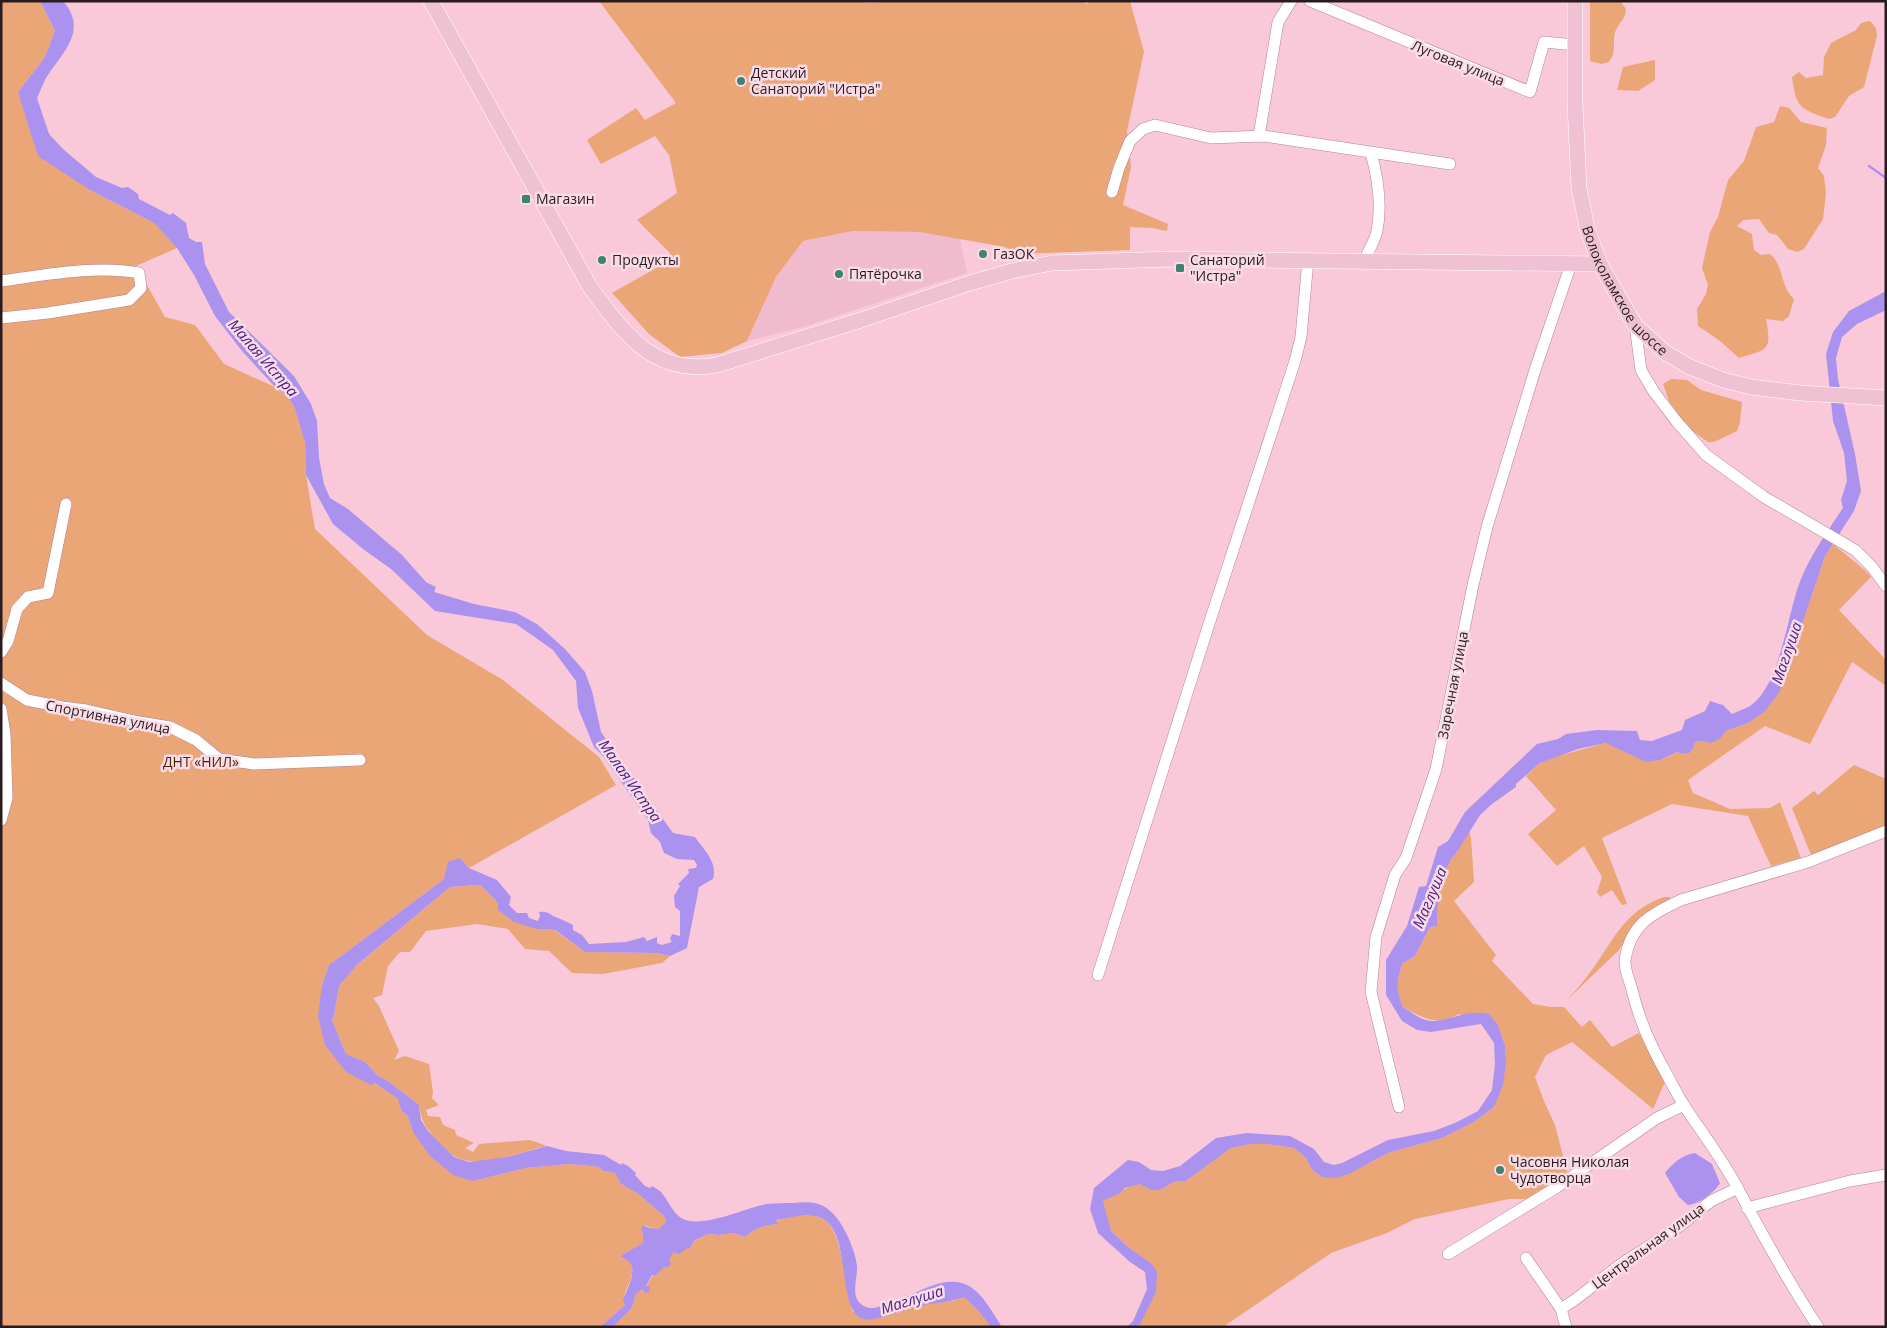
<svg xmlns="http://www.w3.org/2000/svg" width="1887" height="1328" viewBox="0 0 1887 1328" font-family="'Open Sans',sans-serif">
<style>
.built{fill:#f1bbce}
.green{fill:#eaa677}
.water{fill:#ac92ef}
.lines{fill:none;stroke-linecap:round;stroke-linejoin:round}
.stream{stroke:#ac92ef;stroke-width:2.5}
.minor-casing{stroke:#b08494;stroke-width:12}
.major-casing{stroke:#fff;stroke-width:16}
.minor{stroke:#fff;stroke-width:11}
.major{stroke:#efc2d3;stroke-width:15}
.poi-dot{fill:#408172;stroke:#f9dce6;stroke-width:2}
.labels{text-anchor:middle;stroke-width:5;stroke-linejoin:round;paint-order:stroke}
.street-label{font-size:14px;fill:#2b1b21;stroke:#f9dce6}
.poi-label{font-size:14px;fill:#2b1b21;stroke:#f9dce6;text-anchor:start}
.park-label{font-size:14px;fill:#49260a;stroke:#f9dce6}
.water-label{font-size:15px;font-style:italic;fill:#4b208a;stroke:#f9dce6}
</style>
<rect width="100%" height="100%" fill="#f9c9d9"/>
<polygon class="built" points="853,231 919,232 960,239 967,273 803,327 747,341 776,277 803,241"/>
<g class="green">
<path d="M1,1H40L55,31L45,57L18,92L90,190L154,223L177,248L136,266L165,317L195,325L224,364L275,387L284,393L294,406L305,443L306,475L315,529L427,635L503,680L599,757L616,785L469,868L460,858L444,879L329,965L322,985L341,1065L346,1072L375,1083L398,1099L401,1110L408,1117L413,1132L473,1181L526,1168L570,1164L599,1167L603,1171L615,1173L621,1184L637,1193L664,1216L666,1222L658,1229L646,1226L642,1233L645,1242C637,1247 624,1252 620,1258C623,1259 628,1259 631,1262C636,1270 628,1285 625,1293C624,1297 625,1301 625,1305L600,1327H1Z"/>
<polygon points="599,1 863,1 864,3 911,1 1081,1 1087,4 1091,1 1130,1 1144,52 1127,131 1131,167 1123,205 1168,224 1167,231 1152,228 1130,227 1130,250 1016,254 1005,247 919,232 853,231 803,241 776,277 747,341 722,353 680,357 649,334 612,293 656,268 670,253 637,220 677,193 669,155 655,136 601,164 587,140 636,108 645,120 676,103"/>
<path d="M1620,1L1626,9C1625,21 1620,21 1616,30C1611,41 1618,50 1609,62L1601,64L1590,61V2Z"/>
<path d="M1870,21L1876,28L1877,36L1864,87L1849,96L1835,117L1829,119C1801,109 1796,109 1792,77L1799,72L1806,78L1823,75L1824,57L1831,43L1856,30L1861,23Z"/>
<polygon points="1655,60 1655,80 1638,91 1617,90 1623,67"/>
<path d="M1780,106L1789,108L1801,122L1827,128L1826,145L1818,168L1824,176L1826,193L1823,219L1804,249L1797,252L1788,249L1777,235L1769,233L1759,219L1743,220L1737,226L1752,234L1754,250L1761,255L1770,254C1784,265 1780,287 1794,299L1789,316L1783,321L1766,319C1772,351 1768,349 1739,358L1720,341L1698,326L1697,309L1706,294L1708,285L1702,268L1710,232L1718,217L1728,180L1744,161L1756,127L1774,122Z"/>
<polygon points="1671,379 1687,380 1701,390 1742,402 1740,423 1737,431 1714,442 1708,442 1688,428 1669,401 1663,384"/>
<polygon points="1833,544 1866,571 1871,577 1839,610 1886,660 1886,686 1852,662 1810,744 1765,726 1688,780 1693,793 1730,809 1770,808 1780,802 1801,858 1771,866 1748,816 1672,804 1602,838 1627,904 1622,905 1612,890 1600,897 1597,892 1602,877 1584,846 1557,866 1528,834 1556,810 1526,776 1540,763 1558,756 1606,743 1660,760 1678,752 1684,754 1693,749 1695,742 1721,738 1726,731 1748,723 1793,651 1825,556"/>
<polygon points="1854,765 1886,779 1886,825 1811,855 1792,808 1814,791 1818,795"/>
<path d="M1469,830L1471,838L1474,882L1454,901L1496,955L1492,961L1533,1004L1551,1007H1564L1582,1027L1590,1020L1612,1047L1639,1033L1665,1082L1653,1109L1572,1042L1546,1055L1535,1077L1544,1101L1555,1125L1569,1179L1538,1199H1509L1415,1219L1387,1233L1331,1253L1223,1327H1137L1156,1292L1152,1264L1128,1247L1111,1231L1102,1201C1112,1198 1131,1183 1140,1184C1144,1185 1154,1189 1160,1190L1174,1182L1186,1181L1231,1148L1251,1144H1267L1294,1148L1305,1157L1313,1171L1322,1177L1368,1164L1388,1153L1442,1138L1474,1122L1494,1107L1506,1061L1505,1045L1498,1025L1459,1014C1437,1027 1423,1018 1403,1007C1396,989 1396,982 1403,963L1415,956L1430,927L1437,926L1438,902L1443,876L1451,859L1457,852Z"/>
<path d="M480,885L498,903L537,929L554,930L585,952L653,953L670,956L662,963L603,974L572,973L549,951L525,949L508,929L477,924L426,931L410,952H400L388,966L382,995L373,998L379,1006L399,1051L394,1060L405,1056L429,1064L433,1093L432,1098L439,1105L426,1110L428,1116L440,1117L443,1125L455,1130L456,1135L474,1143L465,1148L473,1152L479,1144L530,1140L547,1146C520,1151 482,1170 456,1157C449,1154 444,1147 439,1142C426,1129 422,1123 419,1105L388,1081L377,1075L365,1062L346,1054L332,1020L334,1016L339,986L355,967L450,887Z"/>
<path d="M1664,897H1669L1671,899L1627,937L1619,950L1567,1000C1576,990 1586,979 1594,967C1615,937 1626,910 1664,897Z"/>
<path d="M795,1216C805,1216 816,1214 825,1220C843,1232 845,1291 853,1312L910,1308L935,1302L953,1301L964,1297L980,1313L991,1327H613L631,1309L636,1294L646,1287L653,1275H656L674,1252L708,1234L719,1235L733,1233L745,1237C755,1228 765,1225 778,1224L775,1221Z"/>
</g>
<g class="water">
<path d="M40,1H63C90,32 60,54 45,80C42,86 40,92 37,98L49,134L63,149L96,177L122,188L128,187L138,194L139,199L170,215L173,213L186,223L189,238L196,242H202L205,264L229,312L294,376L311,404L317,421L319,458L324,484L330,498L348,509L402,555L426,582L436,587L434,592L474,604L515,612L537,624L565,649L585,672L592,691L601,732L673,833L695,837C704,850 718,862 713,879L699,887L687,948L670,956L655,953L585,952L555,930L537,929L514,922L498,910V903L480,885L450,887L357,965L339,986L334,1016L332,1020L346,1054L365,1062L377,1075L388,1081L419,1105L421,1120L428,1131L454,1157L469,1162L507,1157L547,1146L566,1151L604,1155L621,1165L622,1163L628,1166L636,1173L635,1175L645,1186L650,1188L652,1186C655,1188 659,1190 661,1192C669,1201 674,1217 686,1220C707,1227 745,1208 767,1204C775,1203 785,1203 793,1203C806,1202 818,1201 829,1210C842,1219 856,1251 857,1266C858,1280 848,1299 866,1307C872,1310 881,1306 888,1304C901,1301 913,1293 926,1288C970,1270 981,1294 1002,1327H991L980,1313L964,1297C949,1303 931,1303 915,1307C903,1310 875,1322 863,1319C834,1310 855,1220 814,1216C801,1214 788,1218 776,1220L778,1224C765,1225 755,1228 745,1237L733,1233L719,1235L708,1234L694,1241L689,1249L687,1248L679,1254L674,1252L669,1259L671,1264L668,1267H664L656,1275H652L646,1286L650,1287L649,1292L645,1293L643,1289L636,1294L631,1309L613,1327H600L625,1305L623,1300C628,1286 643,1261 620,1258C624,1251 637,1248 644,1242L641,1226L658,1229L666,1222L664,1216L637,1193L621,1184L615,1173L603,1171L599,1167L570,1164L526,1168L473,1181L453,1175L430,1156L413,1132L408,1117L401,1110L398,1099L375,1083L371,1085L346,1072L325,1045L318,1016L322,985L329,965L444,879L448,862L460,858L469,868L497,880L511,897L509,905L517,913H527L529,918L538,921L540,916L539,912C551,911 550,916 558,918C563,920 568,922 573,925V930L582,935L589,944L626,942L644,937L647,941L657,937V943L662,945L672,942L670,939L672,934L680,936V911L675,907L674,896L680,886L678,884L689,873L688,869L696,868L697,865L694,860L677,859L664,853L660,842L651,833L648,820L603,756L594,747L578,708L576,681L553,650L516,624L435,611L391,569L363,549L333,524L306,475L305,443L294,406L284,393L275,387L242,351L215,316L194,275L177,248L154,223L90,190L38,156L18,92L45,57L55,31Z"/>
<path d="M1886,291V310L1857,324L1842,337L1836,358L1838,379L1855,454L1861,491L1854,511L1825,556L1779,693L1764,712L1748,723L1726,731L1721,738L1711,743L1701,741L1695,742L1693,749L1689,753L1684,754L1677,752L1660,760L1646,762L1606,743L1578,749L1540,763L1516,784V787L1492,804L1480,815L1457,852L1451,859L1443,876L1438,902L1437,926L1430,927L1415,956L1403,963C1396,982 1396,989 1403,1007C1411,1012 1422,1021 1431,1021C1452,1021 1465,1009 1489,1014L1498,1025L1505,1045L1506,1061L1503,1085L1494,1107L1474,1122L1442,1138L1388,1153L1349,1174L1336,1178L1322,1177L1313,1171L1305,1157L1294,1148L1267,1144H1251L1231,1148L1186,1181L1174,1182L1160,1190H1151L1140,1184L1125,1188L1120,1193L1103,1201L1111,1231L1128,1247L1152,1264L1157,1272L1156,1292L1141,1323L1137,1327H1127L1133,1321L1147,1289L1145,1272L1130,1262L1098,1233L1090,1209L1094,1188L1128,1160L1139,1162L1151,1170L1163,1171L1180,1166L1216,1138L1247,1133L1290,1136L1314,1149L1324,1162L1334,1165L1342,1163L1388,1140L1434,1131L1455,1123L1478,1111L1492,1090L1495,1064L1494,1043L1481,1024L1431,1032L1417,1030L1402,1021L1386,995V960L1407,926L1419,887L1426,886L1438,847L1448,841L1465,812L1537,744L1558,739L1566,734L1597,730L1637,731L1640,740L1652,741L1682,730L1685,720L1705,711L1710,701L1723,705L1732,714C1738,711 1745,709 1750,706C1780,686 1787,617 1799,584C1809,557 1827,532 1843,508L1841,500L1847,481L1844,453L1833,421L1826,354L1833,332L1849,311Z"/>
<path d="M1695,1153L1712,1164L1720,1183C1714,1193 1699,1204 1688,1205L1679,1197L1665,1173C1673,1163 1682,1155 1695,1153Z"/>
</g>
<g class="lines">
<polyline class="stream" points="1869,166 1886,178"/>
<defs>
<g id="minor">
<polyline points="1310,1 1530,92 1544,42 1575,45"/>
<polyline points="1259,136 1278,22 1291,1"/>
<polyline points="1112,192 1119,168 1130,141 1143,129 1155,125 1211,138 1264,136 1450,164"/>
<path d="M1365,260C1368,250 1375,241 1377,231C1382,205 1378,178 1371,153"/>
<path d="M1,281C46,275 94,265 139,273L141,288L129,300L48,313L1,318"/>
<polyline points="1635,325 1641,370 1654,392 1677,422 1706,455 1764,497 1855,550 1872,567 1886,586"/>
<polyline points="1,652 8,641 17,609 28,597 48,593 66,504"/>
<polyline points="1,683 27,700 62,707 86,710 139,722 170,727 196,740 219,759 254,764 360,760"/>
<polyline points="1,709 5,734 7,798 1,820"/>
<polyline points="1098,975 1208,627 1295,361 1301,337 1308,260"/>
<polyline points="1399,1107 1371,992 1376,937 1395,875 1406,858 1436,769 1473,585 1487,527 1535,370 1571,264"/>
<polyline points="1747,1208 1850,1181 1886,1175"/>
<polyline points="1448,1254 1557,1187 1657,1118 1684,1105"/>
<polyline points="1526,1258 1561,1309 1566,1327"/>
<polyline points="1561,1309 1576,1299 1621,1264 1680,1226 1711,1201 1738,1188"/>
<path d="M1818,1327C1789,1283 1763,1236 1738,1189C1723,1160 1703,1134 1685,1107C1678,1096 1672,1084 1666,1073C1650,1044 1640,1022 1632,990C1630,981 1624,969 1625,960C1630,925 1651,914 1681,900L1808,862L1886,831"/>
</g>
<g id="major">
<path d="M431,1L590,287C624,333 653,376 717,365L861,320L970,283L1012,271L1052,263L1172,259L1600,264"/>
<path id="s1" d="M1575,1V105L1579,188L1587,228L1600,264L1635,325L1666,353L1690,367L1723,380L1751,387L1800,393L1886,398"/>
</g>
</defs>
<use href="#minor" class="minor-casing"/>
<use href="#major" class="major-casing"/>
<use href="#minor" class="minor"/>
<use href="#major" class="major"/>
</g>
<g class="poi-dot">
<circle cx="741" cy="81" r="5"/>
<rect x="521" y="194" width="10" height="10" rx="2.5"/>
<circle cx="983" cy="254" r="5"/>
<circle cx="602" cy="260" r="5"/>
<rect x="1175" y="263" width="10" height="10" rx="2.5"/>
<circle cx="839" cy="274" r="5"/>
<circle cx="1500" cy="1170" r="5"/>
</g>
<g class="labels">
<g class="street-label">
<text transform="translate(1458 63) rotate(22)" y="5">Луговая улица</text>
<text dy="5" stroke="none"><textPath href="#s1" startOffset="302">Волоколамское шоссе</textPath></text>
<text transform="translate(1453 685) rotate(-79)" y="5">Заречная улица</text>
<text transform="translate(108 717) rotate(11)" y="5">Спортивная улица</text>
<text transform="translate(1648 1246) rotate(-36)" y="5">Центральная улица</text>
</g>
<g class="poi-label">
<text x="751" y="78">Детский<tspan x="751" dy="16">Санаторий "Истра"</tspan></text>
<text x="536" y="204">Магазин</text>
<text x="993" y="259">ГазОК</text>
<text x="612" y="265">Продукты</text>
<text x="1190" y="265">Санаторий<tspan x="1190" dy="16">"Истра"</tspan></text>
<text x="849" y="279">Пятёрочка</text>
<text x="1510" y="1167">Часовня Николая<tspan x="1510" dy="16">Чудотворца</tspan></text>
</g>
<g class="park-label">
<text x="201" y="767">ДНТ «НИЛ»</text>
</g>
<g class="water-label">
<text transform="translate(263 358) rotate(49)" y="5">Малая Истра</text>
<text transform="translate(1787 653) rotate(-71)" y="5">Маглуша</text>
<text transform="translate(630 781) rotate(55)" y="5">Малая Истра</text>
<text transform="translate(1430 898) rotate(-67)" y="5">Маглуша</text>
<text transform="translate(912 1300) rotate(-17)" y="5">Маглуша</text>
</g>
</g>
<rect width="1887" height="1328" fill="none" stroke="#2b1b21" stroke-width="5"/>
</svg>
